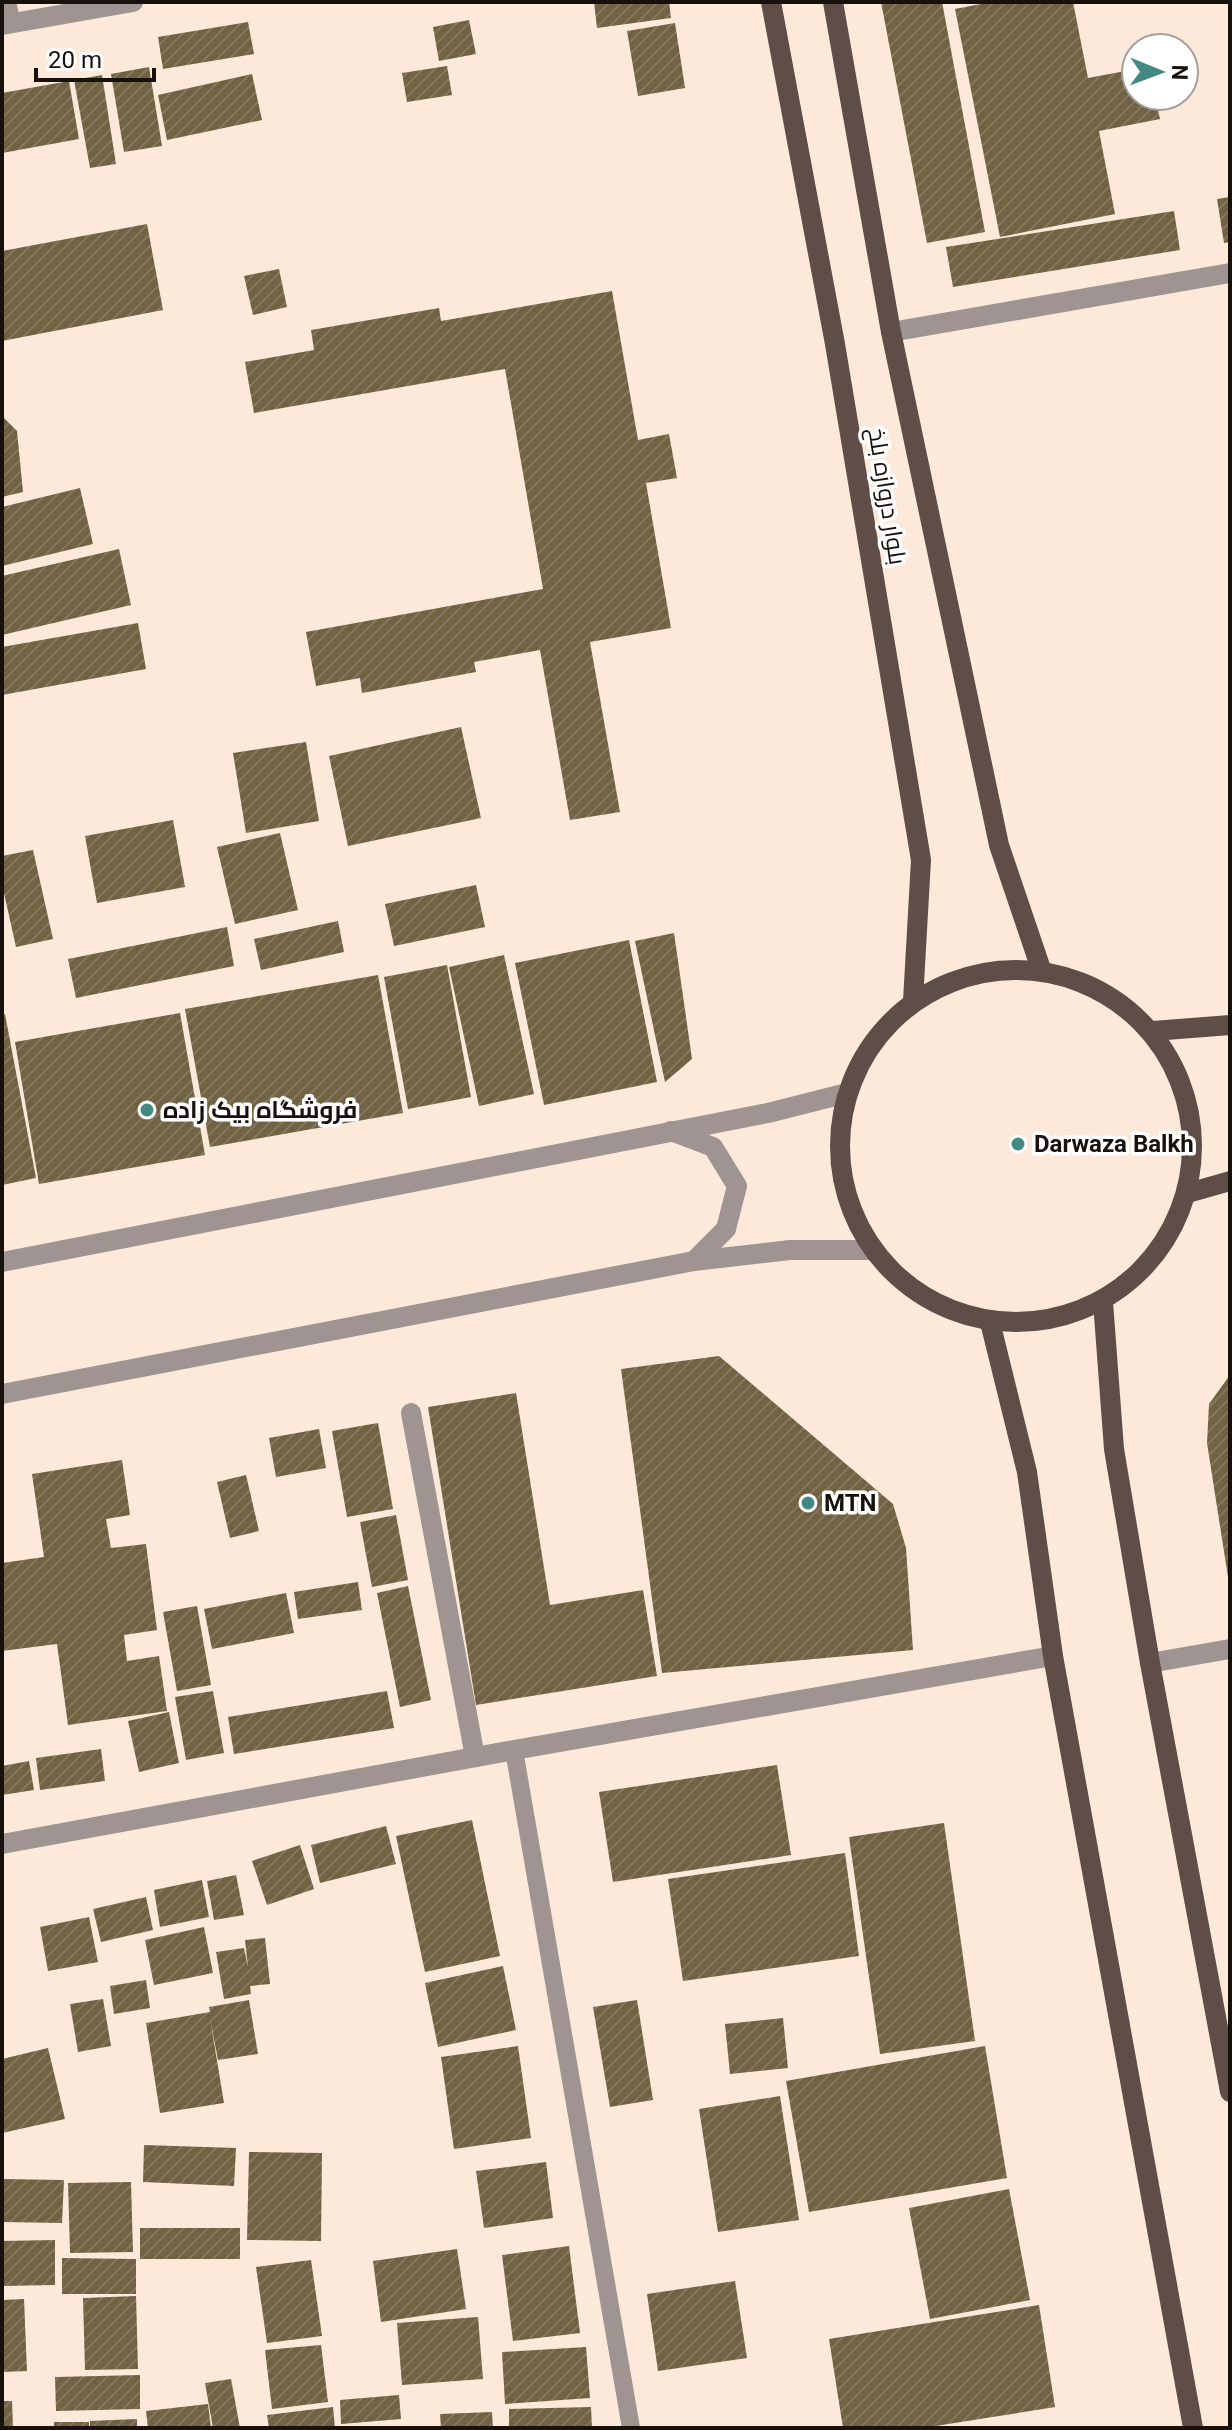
<svg xmlns="http://www.w3.org/2000/svg" width="1232" height="2430" viewBox="0 0 1232 2430" font-family="Roboto,Cairo,sans-serif">
<style>
.building{fill:url(#building-hatch)}
.lines{fill:none;stroke-linecap:round;stroke-linejoin:round}
.service{stroke:#9f9492;stroke-width:18}
.minor{stroke:#9f9492;stroke-width:20}
.tertiary{stroke:#9f9492;stroke-width:20}
.primary{stroke:#5f4d48;stroke-width:20}
.poi-dot{fill:#428983;stroke:#fff;stroke-width:3}
.labels{text-anchor:middle;stroke-width:7;stroke-linejoin:round;paint-order:stroke}
.street-label{font-size:24px;fill:#17100b;stroke:#fff}
.poi-label{font-size:24px;font-weight:bold;fill:#17100b;stroke:#fff;text-anchor:start}
</style>
<defs>
<pattern id="building-hatch" width="6" height="6" patternUnits="userSpaceOnUse" patternTransform="scale(2)"><rect width="6" height="6" fill="#716242"/><path d="M-1 1l2-2M0 6l6-6M5 7l2-2" fill="none" stroke="#83775f"/></pattern>
</defs>
<rect width="100%" height="100%" fill="#fde9d9"/>
<g class="building">
<polygon points="594,2 669,2 671,18 597,28"/>
<polygon points="881,2 942,2 985,232 927,243"/>
<polygon points="991,2 1073,2 1088,78 1136,69 1136,96 1155,96 1160,119 1099,131 1115,214 1000,237 955,9"/>
<polygon points="469,20 476,54 439,61 433,27"/>
<polygon points="248,22 254,54 163,69 158,37"/>
<polygon points="675,23 685,88 638,96 627,31"/>
<polygon points="447,66 452,95 407,102 402,73"/>
<polygon points="149,67 162,146 124,152 111,74"/>
<polygon points="252,74 262,120 167,140 158,95"/>
<polygon points="102,75 116,164 90,168 74,80"/>
<polygon points="69,81 79,139 2,153 2,93"/>
<polygon points="1230,197 1230,242 1224,243 1217,199"/>
<polygon points="1174,211 1180,250 953,287 946,247"/>
<polygon points="147,224 163,310 2,341 2,251"/>
<polygon points="279,269 287,307 253,315 244,276"/>
<polygon points="612,291 638,440 669,434 677,478 646,483 671,628 590,642 620,812 570,820 540,650 474,662 476,672 362,693 360,678 316,686 306,632 543,589 505,369 254,413 245,362 314,350 311,330 439,308 441,321"/>
<polygon points="2,416 17,431 23,492 2,497"/>
<polygon points="80,488 93,544 2,566 2,507"/>
<polygon points="119,549 131,605 2,635 2,576"/>
<polygon points="138,623 146,669 2,695 2,647"/>
<polygon points="461,727 481,818 348,846 329,756"/>
<polygon points="306,742 319,821 246,833 233,753"/>
<polygon points="173,820 185,887 97,903 85,836"/>
<polygon points="280,833 298,910 235,924 217,847"/>
<polygon points="33,850 53,939 16,947 2,884 2,856"/>
<polygon points="476,885 485,927 394,946 385,904"/>
<polygon points="338,921 344,952 261,970 254,939"/>
<polygon points="227,927 234,966 76,998 68,959"/>
<polygon points="674,933 692,1059 665,1082 635,941"/>
<polygon points="629,940 657,1082 544,1105 515,963"/>
<polygon points="504,955 534,1094 479,1106 449,967"/>
<polygon points="447,965 471,1097 408,1109 384,977"/>
<polygon points="378,975 403,1113 210,1147 185,1009"/>
<polygon points="180,1013 205,1155 39,1184 15,1042"/>
<polygon points="2,1014 5,1014 36,1178 2,1185"/>
<polygon points="719,1356 893,1504 906,1548 913,1650 662,1673 621,1369"/>
<polygon points="1230,1375 1230,1577 1228,1577 1207,1443 1209,1404"/>
<polygon points="516,1393 550,1605 643,1590 657,1676 476,1705 428,1407"/>
<polygon points="378,1423 393,1509 347,1517 332,1431"/>
<polygon points="319,1429 326,1468 276,1477 269,1438"/>
<polygon points="122,1460 130,1515 106,1519 111,1548 146,1544 157,1630 124,1635 127,1661 159,1656 167,1711 68,1725 57,1644 2,1651 2,1563 44,1557 32,1474"/>
<polygon points="246,1475 259,1531 230,1538 217,1482"/>
<polygon points="396,1515 408,1580 372,1587 360,1522"/>
<polygon points="358,1582 362,1610 298,1619 294,1592"/>
<polygon points="408,1586 431,1700 400,1707 377,1593"/>
<polygon points="286,1593 294,1633 212,1649 204,1609"/>
<polygon points="197,1606 211,1685 177,1691 163,1612"/>
<polygon points="213,1691 224,1753 186,1760 175,1697"/>
<polygon points="387,1691 394,1728 234,1754 228,1717"/>
<polygon points="169,1712 179,1763 139,1772 128,1721"/>
<polygon points="101,1749 105,1781 40,1790 36,1758"/>
<polygon points="29,1761 34,1790 2,1795 2,1766"/>
<polygon points="777,1765 791,1855 613,1882 599,1792"/>
<polygon points="472,1820 500,1956 425,1972 396,1836"/>
<polygon points="944,1823 975,2041 880,2054 849,1837"/>
<polygon points="386,1826 396,1864 320,1883 311,1845"/>
<polygon points="300,1845 314,1889 267,1905 252,1861"/>
<polygon points="845,1853 859,1956 683,1981 668,1879"/>
<polygon points="236,1875 244,1915 214,1920 207,1881"/>
<polygon points="202,1880 209,1917 160,1927 154,1890"/>
<polygon points="146,1897 153,1930 101,1942 93,1909"/>
<polygon points="89,1917 98,1962 48,1971 40,1927"/>
<polygon points="204,1927 213,1973 154,1985 145,1940"/>
<polygon points="265,1938 270,1984 250,1986 251,1994 224,1999 216,1952 244,1948 248,1967 245,1940"/>
<polygon points="503,1966 516,2030 438,2047 425,1983"/>
<polygon points="146,1980 150,2008 114,2014 110,1986"/>
<polygon points="103,1999 111,2046 78,2052 70,2004"/>
<polygon points="249,2000 258,2054 218,2060 210,2018 224,2103 160,2113 146,2023 210,2012 209,2007"/>
<polygon points="637,2000 653,2100 610,2107 593,2007"/>
<polygon points="783,2018 788,2068 730,2074 725,2024"/>
<polygon points="518,2046 531,2138 454,2149 441,2057"/>
<polygon points="985,2046 1007,2178 809,2212 786,2081"/>
<polygon points="48,2048 65,2119 2,2133 2,2059"/>
<polygon points="780,2096 799,2220 718,2232 699,2109"/>
<polygon points="144,2145 236,2148 234,2186 143,2182"/>
<polygon points="249,2152 322,2153 321,2241 247,2240"/>
<polygon points="546,2162 553,2218 484,2228 476,2171"/>
<polygon points="2,2179 64,2180 62,2223 2,2222"/>
<polygon points="131,2182 133,2252 70,2253 68,2183"/>
<polygon points="1009,2189 1030,2300 930,2319 909,2208"/>
<rect x="140" y="2228" width="100" height="31"/>
<polygon points="55,2240 55,2285 2,2286 2,2241"/>
<polygon points="569,2246 580,2333 513,2341 502,2255"/>
<polygon points="457,2249 466,2309 381,2322 373,2261"/>
<polygon points="62,2258 136,2259 136,2294 62,2294"/>
<polygon points="311,2260 322,2336 267,2343 256,2267"/>
<polygon points="735,2281 747,2358 658,2371 647,2294"/>
<polygon points="136,2296 138,2369 85,2370 83,2298"/>
<polygon points="24,2299 27,2371 2,2372 2,2300"/>
<polygon points="1039,2305 1055,2407 923,2428 843,2428 829,2339"/>
<polygon points="478,2317 483,2379 402,2385 397,2323"/>
<polygon points="321,2345 328,2402 272,2409 265,2350"/>
<polygon points="586,2347 590,2398 505,2404 502,2352"/>
<polygon points="140,2375 140,2409 56,2411 55,2377"/>
<polygon points="231,2379 240,2428 213,2428 205,2383"/>
<polygon points="399,2395 401,2419 341,2424 340,2400"/>
<polygon points="2,2401 12,2401 13,2428 2,2428"/>
<polygon points="208,2404 211,2428 148,2428 146,2411"/>
<polygon points="333,2407 335,2428 269,2428 267,2415"/>
<polygon points="591,2407 592,2428 509,2428 509,2409"/>
<polygon points="492,2412 493,2428 441,2428 440,2414"/>
<polygon points="137,2419 137,2428 90,2428 90,2421"/>
<rect x="54" y="2422" width="35" height="6"/>
</g>
<g class="lines">
<g class="service">
<polyline points="7,2 12,23"/>
<polyline points="514,1750 631,2428"/>
</g>
<g class="minor">
<polyline points="2,25 133,2"/>
<polyline points="891,332 1230,273"/>
<polyline points="411,1413 475,1757"/>
<polyline points="1150,1663 1230,1649"/>
<polyline points="2,1844 514,1750 1053,1656"/>
</g>
<g class="tertiary">
<polyline points="671,1131 713,1147 737,1186 726,1229 694,1261"/>
<polyline points="2,1262 768,1113 847,1093"/>
<polyline points="2,1394 694,1261 790,1250 872,1250"/>
</g>
<g class="primary">
<polyline points="771,2 835,344 921,860 913,1001"/>
<polyline points="833,2 891,332 999,845 1041,969"/>
<circle cx="1016" cy="1146" r="176"/>
<polyline points="1153,1031 1230,1025"/>
<polyline points="1188,1193 1230,1181"/>
<polyline points="1103,1302 1114,1449 1150,1663 1230,2092"/>
<polyline points="990,1322 1027,1472 1053,1656 1193,2428"/>
</g>
</g>
<g class="poi-dot">
<circle cx="147" cy="1110" r="8"/>
<circle cx="1018" cy="1144" r="8"/>
<circle cx="808" cy="1503" r="8"/>
</g>
<g class="labels">
<g class="street-label">
<text transform="translate(887 496) rotate(81)" y="8">بلوار دروازه بلخ</text>
</g>
<g class="poi-label">
<text x="163" y="1118">فروشگاه بیک زاده</text>
<text x="1034" y="1152">Darwaza Balkh</text>
<text x="824" y="1511">MTN</text>
</g>
</g>
<rect width="1232" height="2430" fill="none" stroke="#17100b" stroke-width="8"/>
<g transform="translate(1160 72) rotate(91)"><circle r="38" fill="#ffffff" stroke="#a29f9d" stroke-width="2"/>
<path d="M0-6L14 30L0 20L-14 30Z" fill="#428983"/>
<text y="-12" font-size="22" font-weight="bold" text-anchor="middle" fill="#17100b">N</text>
</g>
<path d="M36 68v12h118v-12" fill="none" stroke="#17100b" stroke-width="4"/>
<text x="48" y="68" font-size="24" fill="#17100b" stroke="#ffffff" stroke-width="6" paint-order="stroke">20 m</text>
</svg>
